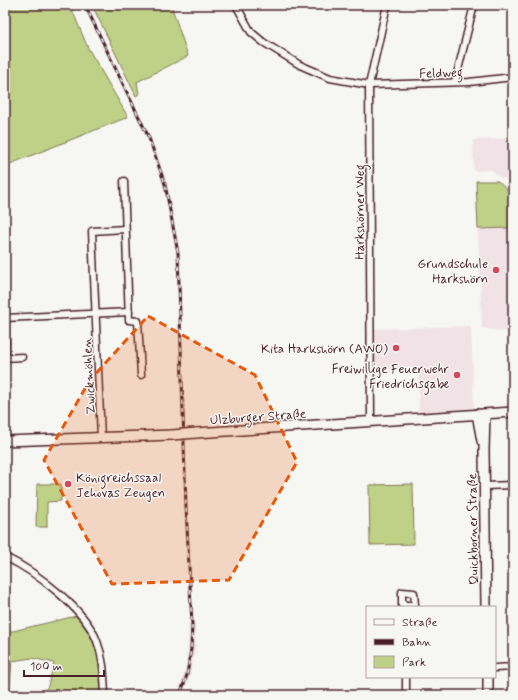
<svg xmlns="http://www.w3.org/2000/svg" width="518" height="700" viewBox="0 0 518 700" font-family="Mynerve,sans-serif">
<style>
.built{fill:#f1e2e8}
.green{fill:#bfd186;stroke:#847858}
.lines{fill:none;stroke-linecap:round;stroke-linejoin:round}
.street-casing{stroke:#4a1f2b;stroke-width:9}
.secondary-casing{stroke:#4a1f2b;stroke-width:12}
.street{stroke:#f6f6f2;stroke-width:6}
.secondary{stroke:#f6f6f2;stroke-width:9}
.rail-casing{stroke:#4a1f2b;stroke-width:3}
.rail{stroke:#f6f6f2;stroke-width:1.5;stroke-dasharray:4.5;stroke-linecap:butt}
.secondary-bridge-casing{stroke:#4a1f2b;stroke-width:12;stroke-linecap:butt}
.secondary-bridge{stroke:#f6f6f2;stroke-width:9}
.marked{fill:#e8590c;fill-opacity:0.2;stroke:#e8590c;stroke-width:3;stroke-dasharray:8 5;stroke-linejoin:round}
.poi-dot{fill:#d1495b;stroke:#f6f6f2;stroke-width:1.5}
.labels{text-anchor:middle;stroke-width:3;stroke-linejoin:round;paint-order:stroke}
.street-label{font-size:13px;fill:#4a1f2b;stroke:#f6f6f2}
.poi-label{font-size:13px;fill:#4a1f2b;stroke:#f6f6f2;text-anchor:end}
</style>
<rect width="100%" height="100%" fill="#f6f6f2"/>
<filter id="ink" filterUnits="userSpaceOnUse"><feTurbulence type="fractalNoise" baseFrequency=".025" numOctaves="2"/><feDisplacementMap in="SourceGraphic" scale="8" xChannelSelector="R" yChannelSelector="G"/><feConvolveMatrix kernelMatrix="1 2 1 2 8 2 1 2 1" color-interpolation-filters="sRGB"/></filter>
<g filter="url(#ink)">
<g class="built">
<polygon points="513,138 513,178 501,178 491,170 474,171 473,140"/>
<polygon points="510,228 511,247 513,247 513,333 482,328 478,229"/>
<polygon points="471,326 474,410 419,414 419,368 373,370 373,329"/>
<polygon points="195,623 196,646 190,675 183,695 177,695 187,663 189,624"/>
</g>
<g class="green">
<polygon points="5,5 70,5 88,48 128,117 5,166"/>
<polygon points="92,5 171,5 188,56 137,82 139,94 136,96"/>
<polygon points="476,181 498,181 513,195 513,247 511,247 510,228 478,229"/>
<polygon points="37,484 61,484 61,501 47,502 47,527 36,527"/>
<polygon points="413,484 414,544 370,545 369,485"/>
<path d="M76,616C96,639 100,657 102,688L94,695H41L48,686L54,663L32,658L12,661L10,686L7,695H5V631H13Z"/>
</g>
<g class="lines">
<defs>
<g id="street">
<polyline points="236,5 251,32 263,42 300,65 330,78 369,85 469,82 513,77"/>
<polyline points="455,82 474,5"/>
<polyline points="124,181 129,320 138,321 141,375"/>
<polyline points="5,307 5,358"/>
<polyline points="5,318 129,312"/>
<polyline points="5,358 22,357"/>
<polyline points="371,421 369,85 387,5"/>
<polyline points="101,438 92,231 125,229"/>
<polyline points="485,486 513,485"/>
<path d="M5,557C35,571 85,609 97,641C104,659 104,676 105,695"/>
<polyline points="415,607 415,605 414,593 402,592 402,605 415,605"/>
<polyline points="495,668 513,667"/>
<polyline points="406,695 406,677"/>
</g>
<g id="secondary">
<polyline points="477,414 482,441"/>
<polyline points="485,414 484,450 486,607"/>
<polyline points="196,433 513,412"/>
<polyline points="5,441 172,435"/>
<polyline points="488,695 488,677"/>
</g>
</defs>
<use href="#street" class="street-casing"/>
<use href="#secondary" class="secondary-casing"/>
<use href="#street" class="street"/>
<use href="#secondary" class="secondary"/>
<defs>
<polyline id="rail" points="85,5 149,138 165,184 178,253 186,507 192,625 191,649 187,675 180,695"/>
</defs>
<use href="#rail" class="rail-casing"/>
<use href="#rail" class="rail"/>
<defs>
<polyline id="secondary-bridge" points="172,435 196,433"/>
</defs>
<use href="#secondary-bridge" class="secondary-bridge-casing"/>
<use href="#secondary-bridge" class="secondary-bridge"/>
</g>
</g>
<path class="marked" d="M148,316L255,375L297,462L229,580L112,584L44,460L90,380Z"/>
<g class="poi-dot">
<circle cx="496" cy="270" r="4"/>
<circle cx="396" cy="348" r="4"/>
<circle cx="457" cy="375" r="4"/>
<circle cx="68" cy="484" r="4"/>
</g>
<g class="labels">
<g class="street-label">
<text transform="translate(441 72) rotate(-2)" y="5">Feldweg</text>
<text transform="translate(359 212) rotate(-90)" y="5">Harkshörner Weg</text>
<text transform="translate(88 376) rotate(-93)" y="5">Zwickmöhlen</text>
<text transform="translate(258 416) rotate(-4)" y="5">Ulzburger Straße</text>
<text transform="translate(472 529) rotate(-91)" y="5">Quickborner Straße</text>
</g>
<g class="poi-label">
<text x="488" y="268">Grundschule<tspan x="488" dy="15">Harkshörn</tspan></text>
<text x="388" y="353">Kita Harkshörn (AWO)</text>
<text x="449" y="373">Freiwillige Feuerwehr<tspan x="449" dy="15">Friedrichsgabe</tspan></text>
<text x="76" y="482" text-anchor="start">Königreichssaal<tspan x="76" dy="15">Jehovas Zeugen</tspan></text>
</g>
</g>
<rect width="518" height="700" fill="none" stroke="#f6f6f2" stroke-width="20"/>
<rect x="10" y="10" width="498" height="680" fill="none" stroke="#4a1f2b" stroke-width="1.5" filter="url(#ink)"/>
<rect x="366" y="606" width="130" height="72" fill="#f6f6f2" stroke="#b1a0a2"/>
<rect x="374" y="619" width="20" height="6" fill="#f6f6f2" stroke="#b1a0a2"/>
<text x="402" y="626" font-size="12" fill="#4a1f2b">Straße</text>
<rect x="374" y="639" width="20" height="6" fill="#4a1f2b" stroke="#b1a0a2"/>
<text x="402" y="646" font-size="12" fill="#4a1f2b">Bahn</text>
<rect x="374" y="656" width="20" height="12" fill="#bfd186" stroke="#b1a0a2"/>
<text x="402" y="666" font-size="12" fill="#4a1f2b">Park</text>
<path d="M24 670v6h80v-6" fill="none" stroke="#4a1f2b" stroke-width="2"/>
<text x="30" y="670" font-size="12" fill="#4a1f2b" stroke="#f6f6f2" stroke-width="3" paint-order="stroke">100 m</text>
</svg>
